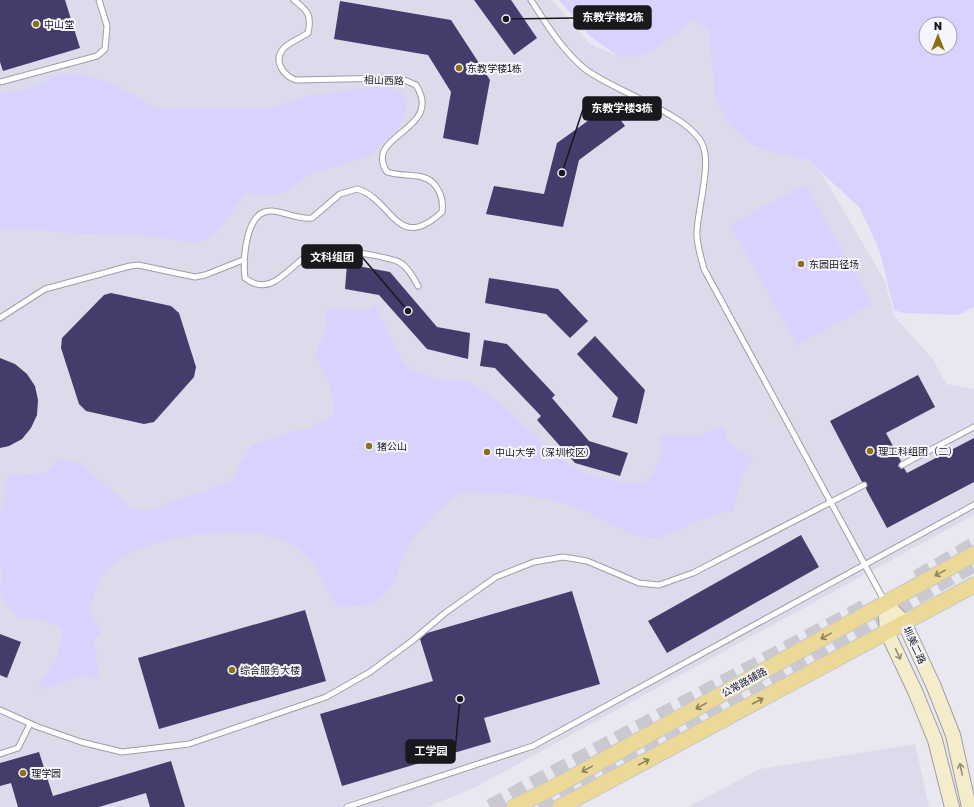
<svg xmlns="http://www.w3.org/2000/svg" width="974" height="807" viewBox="0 0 974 807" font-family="'Golos Text','Noto Sans SC',sans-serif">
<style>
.built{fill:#dcdbeb}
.green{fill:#d7d3fe;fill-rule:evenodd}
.building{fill:#443c6b}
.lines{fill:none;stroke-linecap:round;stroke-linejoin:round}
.trunk-tunnel{stroke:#cac9d1;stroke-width:16;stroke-dasharray:16 8;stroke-linecap:butt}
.service-casing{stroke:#9e9da6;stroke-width:7}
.secondary-casing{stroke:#9e9da6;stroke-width:16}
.primary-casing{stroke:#c8c8c9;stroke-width:17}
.service{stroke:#fff;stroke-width:5}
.secondary{stroke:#f5eccb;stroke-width:14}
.primary{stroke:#ecd997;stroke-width:15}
.oneway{stroke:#8d8260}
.oneway2{stroke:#928d7c}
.poi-dot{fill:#8a7214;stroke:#f6f5fe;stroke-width:1.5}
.labels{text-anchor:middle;stroke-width:4;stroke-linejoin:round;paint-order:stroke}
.poi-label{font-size:10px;fill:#19181c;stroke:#f6f5fe;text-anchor:start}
.street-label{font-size:10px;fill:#19181c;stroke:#f6f5fe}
.leader{fill:none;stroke:#19181c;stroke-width:1.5}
.callout-dot{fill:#19181c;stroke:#f6f5fe;stroke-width:1.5}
.callout{fill:#19181c;stroke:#19181c;stroke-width:1.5}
.callout-label{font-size:11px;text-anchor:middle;font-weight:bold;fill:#fff}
</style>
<rect width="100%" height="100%" fill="#e9e8f1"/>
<g class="built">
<polygon points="0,0 552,0 590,44 618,56 690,13 720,37 730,116 754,148 783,153 808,160 822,174 885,281 894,316 933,359 946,384 974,389 974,515 472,789 427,807 0,807"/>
<polygon points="915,744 929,807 688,807 760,769"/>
</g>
<g class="green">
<path d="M559,0H974V307L959,315L903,313L894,310L880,252L860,208L808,160L756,148L744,139L730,125L715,97L709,31L694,19L654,50L635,57L618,56L591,37ZM926,24H950V48H926Z"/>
<polygon points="83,74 116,85 155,108 272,108 302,97 353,89 386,87 402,91 407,108 399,129 371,155 312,173 287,191 270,195 246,193 214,235 199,243 138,235 80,234 31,229 0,229 0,93 27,89 58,75"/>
<polygon points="805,184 872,304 797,345 730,225"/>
<path d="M374,304L404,364L414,371L439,381L462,380L472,384L496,400L570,466L595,476L622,482L644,483C661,467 663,458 659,435L701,436L723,426C726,445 736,450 753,457L742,476L733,511C712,513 692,524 673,532C668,534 661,538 656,538C628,537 608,522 583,510C557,497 509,492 479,493C475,493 468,492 464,493C444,500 414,533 405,552C396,571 397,588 377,600C367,607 350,606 338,607C317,581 322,558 287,542C246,523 156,534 119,559C107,567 98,579 95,593C94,597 91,603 91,608C92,616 98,626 101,633L94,639L99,678L83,675L51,687L39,689C41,681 45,677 50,670C58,658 62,643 62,628L47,621L17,617L7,605L2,595L0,587L2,576L0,561V513L3,511L5,481L10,475L47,473L59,459L82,464L130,508L151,511L177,499L205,492L227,482L233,478L242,461L254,444L291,432L307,430L334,415C335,392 326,376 315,356L327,325L326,308L368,311Z"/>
</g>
<g class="building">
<polygon points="0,0 65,0 80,48 3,71 0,62"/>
<polygon points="474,0 511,0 537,38 514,55"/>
<polygon points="340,1 451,20 490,80 478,145 443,138 451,92 428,55 334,39"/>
<polygon points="610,105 625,126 579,160 563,227 486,214 494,186 544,194 557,143"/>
<polygon points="347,264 390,272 437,327 470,333 468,359 427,349 379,295 345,289"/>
<polygon points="489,278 558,289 588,321 570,338 546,314 485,303"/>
<polygon points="111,293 171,306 179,313 196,367 194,377 154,422 144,424 86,411 79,404 61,348 62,338 104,295"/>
<polygon points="595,336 645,390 637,424 612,417 618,398 577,354"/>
<polygon points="484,340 507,344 555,395 552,398 589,441 628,453 620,476 575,463 537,420 541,416 495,368 480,366"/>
<polygon points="0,358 15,364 27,374 35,386 38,400 37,415 31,428 22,439 9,446 0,448"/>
<polygon points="918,375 935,407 886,433 901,461 898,466 901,469 904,468 907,473 974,438 974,482 887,528 866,489 867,483 862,482 830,421"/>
<polygon points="801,535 819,567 667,653 648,621"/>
<polygon points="572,591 600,684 484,718 491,742 342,786 320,714 433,681 420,639 427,633"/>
<polygon points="305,610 326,681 159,729 138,658"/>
<polygon points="0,634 21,642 7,678 0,675"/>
<polygon points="39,752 53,796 171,761 185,807 150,807 146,793 99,807 18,807 11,783 0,786 0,763"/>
</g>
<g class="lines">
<g class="trunk-tunnel">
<polyline points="917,578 974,545"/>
<polyline points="490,807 865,607"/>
<polyline points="539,807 664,740 974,564"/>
</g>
<defs>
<g id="service">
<path d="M294,0C308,11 312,15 308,33C301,38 290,42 284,48C272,61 284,76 296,80L392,78L402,79L416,85C445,131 362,134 387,172C399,176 411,174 422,177C438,181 444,198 442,212C396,254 393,199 357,189L340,194L312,218C298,220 286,212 272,211C245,209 243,260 245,278C274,301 292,259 317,250C329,246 387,257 399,262C408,267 413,277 418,286"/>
<path d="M531,0C547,25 562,50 585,69C613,91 692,115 703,146C711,165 698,209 697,231C696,243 701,257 704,269L885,602"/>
<polyline points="0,82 97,56 105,49 107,26 99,0"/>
<polyline points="0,318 45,289 130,266 138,265 195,277 205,275 243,260"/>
<polyline points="902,465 974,427"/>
<polyline points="0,710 38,727 81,742 122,752 189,744 326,697 370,672 412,641 445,613 496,577 534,562 563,557 587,561 639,583 659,585 693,573 864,485"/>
<polyline points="0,754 18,748 30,724"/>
<polyline points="347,807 533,746 974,505"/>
</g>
<g id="secondary">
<polyline points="885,603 904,622 934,687 953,735 969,807"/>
<polyline points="885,603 887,632 915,691 935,740 952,807"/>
</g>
<g id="primary">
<polyline points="514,807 560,784 974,554"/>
<polyline points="560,807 974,585"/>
</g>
</defs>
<use href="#service" class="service-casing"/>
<use href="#secondary" class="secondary-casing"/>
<use href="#primary" class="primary-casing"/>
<use href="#service" class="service"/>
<use href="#secondary" class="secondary"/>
<use href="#primary" class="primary"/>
</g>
<defs><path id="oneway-shaft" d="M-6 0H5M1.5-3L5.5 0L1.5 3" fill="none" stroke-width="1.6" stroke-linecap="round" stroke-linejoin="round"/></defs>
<g class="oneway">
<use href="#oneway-shaft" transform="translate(940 573) rotate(151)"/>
<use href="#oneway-shaft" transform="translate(826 636) rotate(151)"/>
<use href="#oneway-shaft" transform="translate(758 701) rotate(-28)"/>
<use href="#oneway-shaft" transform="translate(701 706) rotate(151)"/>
<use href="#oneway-shaft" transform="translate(644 762) rotate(-28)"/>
<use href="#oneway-shaft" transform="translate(587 769) rotate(151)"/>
</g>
<g class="oneway2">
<use href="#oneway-shaft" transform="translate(898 654) rotate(65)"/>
<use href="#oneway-shaft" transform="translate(961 769) rotate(-102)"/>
</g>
<g class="poi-dot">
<circle cx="36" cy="24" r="4"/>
<circle cx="459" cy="68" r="4"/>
<circle cx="801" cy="264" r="4"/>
<circle cx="369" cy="446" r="4"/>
<circle cx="870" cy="451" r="4"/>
<circle cx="487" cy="452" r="4"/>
<circle cx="232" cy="670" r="4"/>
<circle cx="23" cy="773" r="4"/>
</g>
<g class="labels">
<g class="poi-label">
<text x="44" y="28">中山堂</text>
<text x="467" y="72">东教学楼1栋</text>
<text x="809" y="268">东园田径场</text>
<text x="377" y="450">猪公山</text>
<text x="878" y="455">理工科组团（二）</text>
<text x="495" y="456">中山大学（深圳校区）</text>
<text x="240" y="674">综合服务大楼</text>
<text x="31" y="777">理学园</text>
</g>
<g class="street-label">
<text transform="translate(384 80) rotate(2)" y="4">相山西路</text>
<text transform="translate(915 645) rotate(65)" y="4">圳美二路</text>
<text transform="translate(744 682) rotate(-29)" y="4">公常路辅路</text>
</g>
</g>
<path class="leader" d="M506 19L574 18M562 173L583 109M408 311L362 257M460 699L455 751"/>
<g class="callout-dot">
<circle cx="506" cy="19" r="4"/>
<circle cx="562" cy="173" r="4"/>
<circle cx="408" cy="311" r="4"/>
<circle cx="460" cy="699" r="4"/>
</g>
<g class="callout">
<rect x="574" y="6" width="77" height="23" rx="4"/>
<rect x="583" y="97" width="78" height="23" rx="4"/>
<rect x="302" y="245" width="60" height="23" rx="4"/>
<rect x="406" y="740" width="49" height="23" rx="4"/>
</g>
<g class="callout-label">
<text x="613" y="21">东教学楼2栋</text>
<text x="622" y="112">东教学楼3栋</text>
<text x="332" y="261">文科组团</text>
<text x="431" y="755">工学园</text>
</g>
<g transform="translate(938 36)"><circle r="19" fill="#f6f5fe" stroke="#9e9da4"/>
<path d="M0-3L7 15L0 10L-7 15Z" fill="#8a7214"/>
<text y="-6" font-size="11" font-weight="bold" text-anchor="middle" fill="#19181c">N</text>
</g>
</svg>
